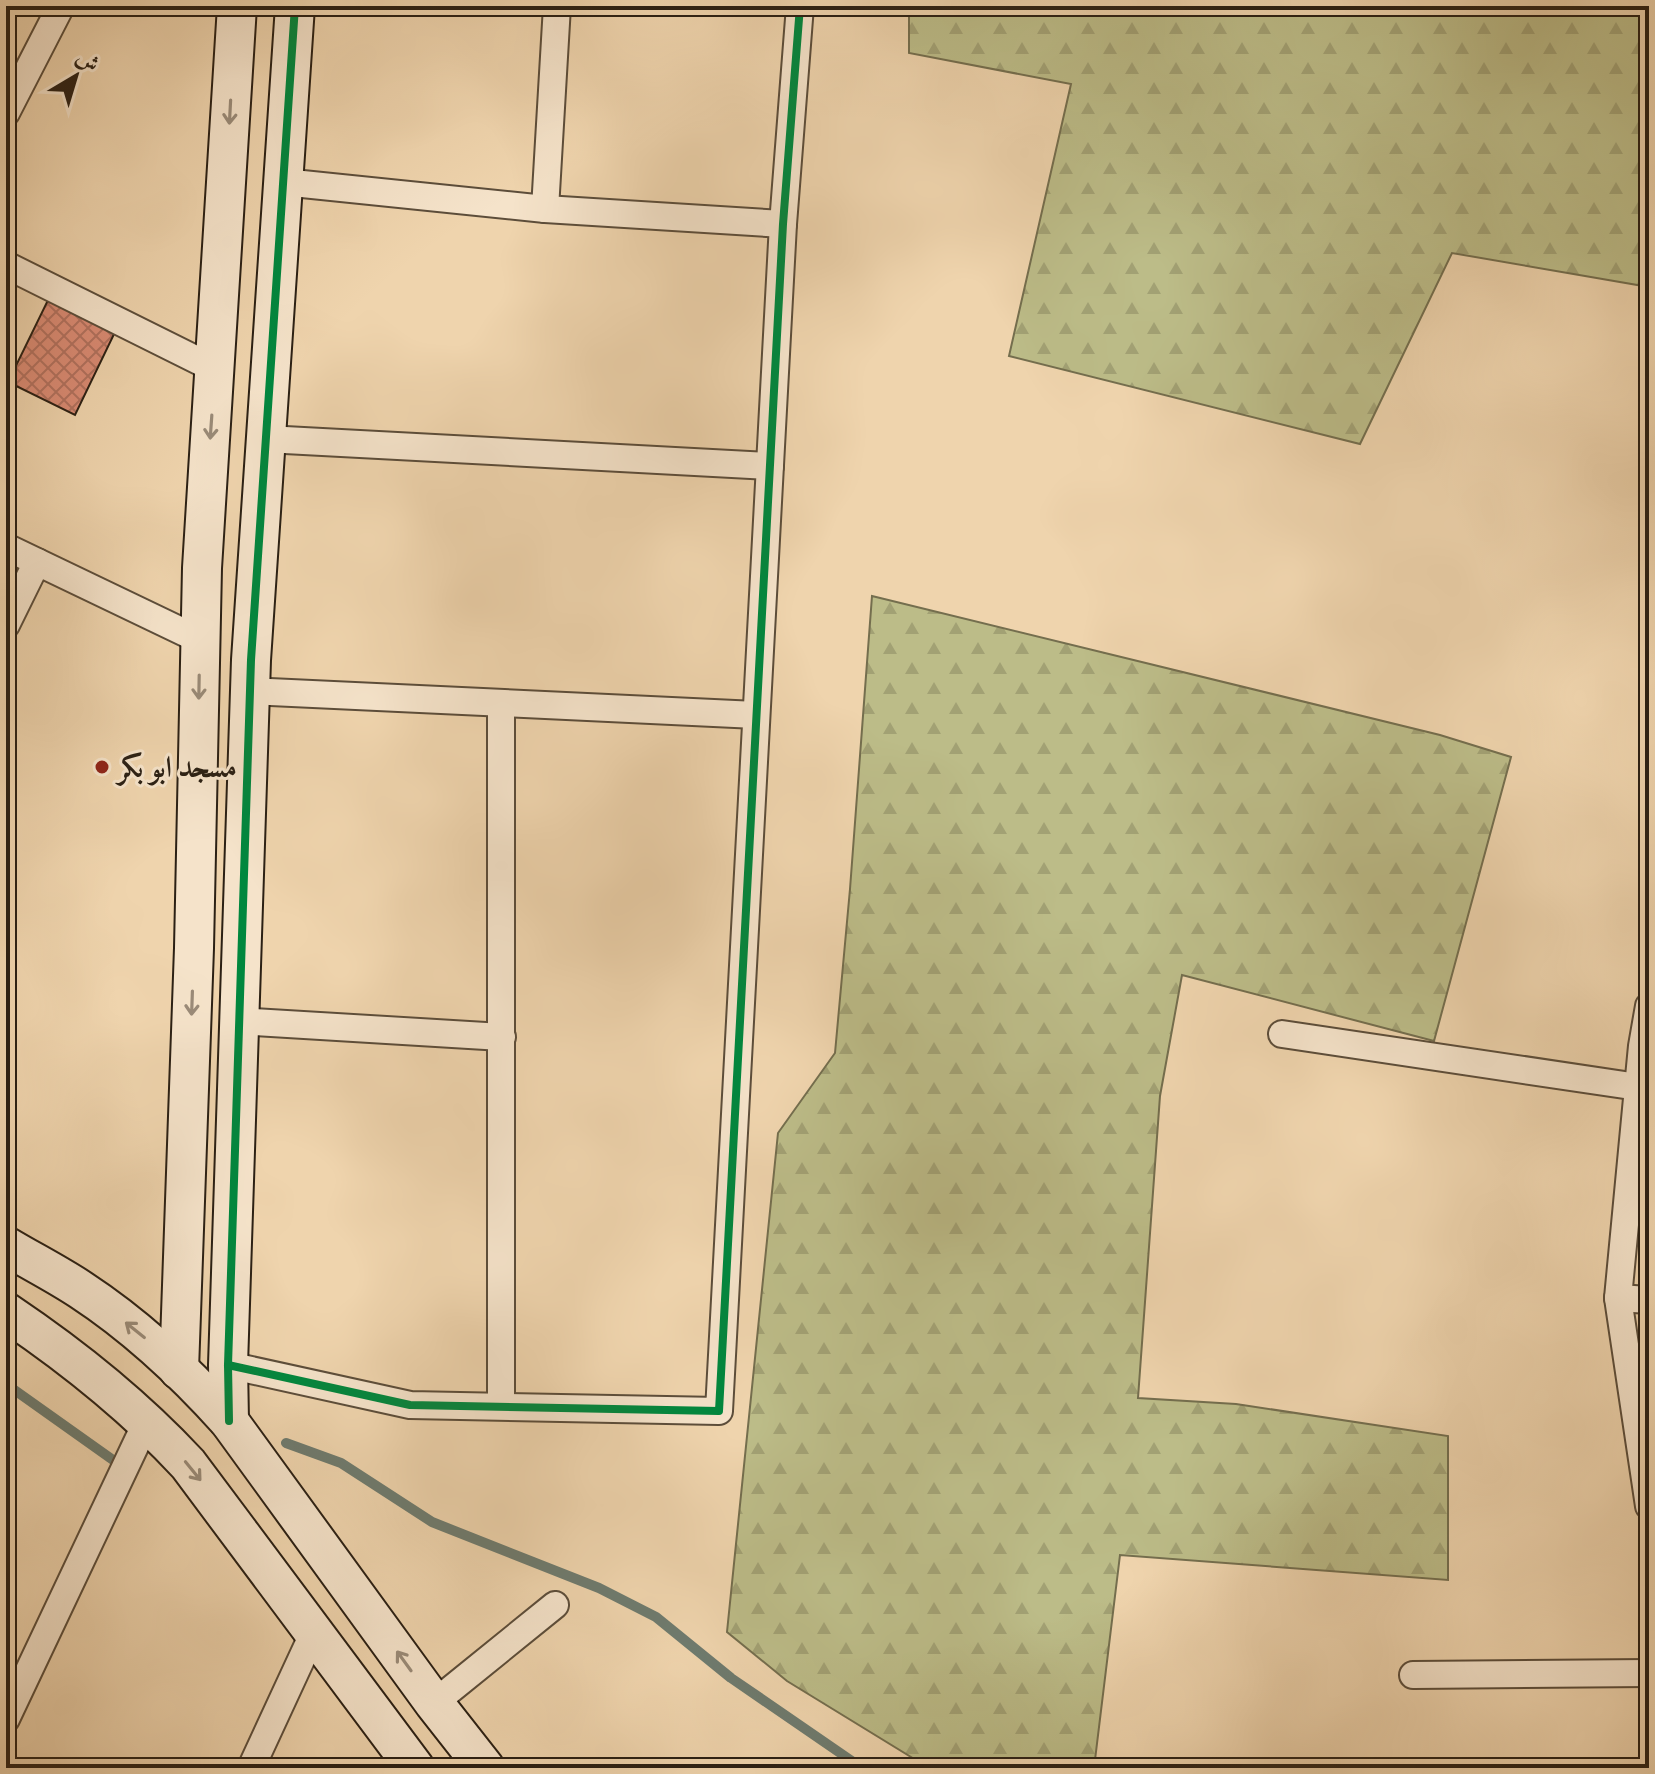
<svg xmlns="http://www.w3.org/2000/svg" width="1655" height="1774" viewBox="0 0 1655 1774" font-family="Vollkorn,Amiri,serif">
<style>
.forest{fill:url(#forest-firs);stroke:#746e4e;stroke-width:2}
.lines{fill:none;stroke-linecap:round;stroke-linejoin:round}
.stream{stroke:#6e7b6f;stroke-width:10}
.building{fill:url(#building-cross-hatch);stroke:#2b2014;stroke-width:2}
.street-casing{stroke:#5c4d3a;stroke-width:30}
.secondary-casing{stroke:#2b2014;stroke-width:42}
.street{stroke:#f5e3ca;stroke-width:26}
.secondary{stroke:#f5e3ca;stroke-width:38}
.cycleway-casing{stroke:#f5e3ca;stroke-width:13}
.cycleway{stroke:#00873e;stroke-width:8}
.oneway{stroke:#9a8b78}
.poi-dot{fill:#8f2418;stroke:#f5e3ca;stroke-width:3}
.labels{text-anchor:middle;stroke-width:6;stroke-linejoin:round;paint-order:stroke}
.poi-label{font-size:30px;font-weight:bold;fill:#2b2014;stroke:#f5e3ca;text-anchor:start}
</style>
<defs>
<pattern id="forest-firs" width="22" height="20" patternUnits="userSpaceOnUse" patternTransform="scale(2)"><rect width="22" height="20" fill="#bcbc88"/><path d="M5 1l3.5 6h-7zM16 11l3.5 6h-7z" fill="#a2a174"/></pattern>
<pattern id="building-cross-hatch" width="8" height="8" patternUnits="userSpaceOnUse" patternTransform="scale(2)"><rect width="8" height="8" fill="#da8b74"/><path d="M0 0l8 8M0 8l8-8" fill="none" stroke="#b1715e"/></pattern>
</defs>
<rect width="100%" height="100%" fill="#efd4ad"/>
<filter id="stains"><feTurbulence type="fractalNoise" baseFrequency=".0025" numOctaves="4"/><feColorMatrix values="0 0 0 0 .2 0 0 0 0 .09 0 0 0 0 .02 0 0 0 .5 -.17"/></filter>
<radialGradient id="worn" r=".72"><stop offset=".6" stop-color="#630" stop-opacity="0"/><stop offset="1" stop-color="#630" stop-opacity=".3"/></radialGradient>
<g class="forest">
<polygon points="909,6 1649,6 1649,287 1452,253 1360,444 1009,356 1071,84 909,53"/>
<polygon points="872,596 1440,735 1511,757 1434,1041 1182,975 1160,1096 1138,1398 1236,1404 1448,1436 1448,1580 1120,1555 1094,1768 929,1768 787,1681 727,1632 778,1133 835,1053 850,889"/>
</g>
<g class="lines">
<g class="stream">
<polyline points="6,1384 113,1460"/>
<polyline points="286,1443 341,1463 432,1522 599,1588 656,1617 731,1678 862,1768"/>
</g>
</g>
<polygon class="building" points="49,298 116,330 75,415 8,382"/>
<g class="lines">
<defs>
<g id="street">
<polyline points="6,113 61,6"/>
<polyline points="283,182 545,209 783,224"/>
<polyline points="545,209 557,6"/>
<polyline points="6,265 215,369"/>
<polyline points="266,439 770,466"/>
<polyline points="6,547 200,640"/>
<polyline points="6,625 37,562"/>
<polyline points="251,691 756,715"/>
<polyline points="1649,1006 1642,1046 1618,1298 1649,1506"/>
<polyline points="239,1021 502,1037"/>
<polyline points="1282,1034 1638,1087"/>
<polyline points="1618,1298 1649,1300"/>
<polyline points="228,1365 410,1405 719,1411 783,224 800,6"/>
<polyline points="501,1405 501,703"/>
<polyline points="1413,1675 1649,1673"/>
<polyline points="434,1703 555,1605"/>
<polyline points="6,1719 147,1421"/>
<polyline points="251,1768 313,1634"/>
</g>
<g id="secondary">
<path d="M6,1246C31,1261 57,1274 81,1290C136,1326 185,1372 229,1421L434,1703L485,1768"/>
<path d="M6,1312C73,1357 133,1405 188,1464L415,1768"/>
<polyline points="179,1370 194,948 202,568 237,6"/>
<polyline points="229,1421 228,1365 251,660 295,6"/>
</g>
</defs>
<use href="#street" class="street-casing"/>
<use href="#secondary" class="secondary-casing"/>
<use href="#street" class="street"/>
<use href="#secondary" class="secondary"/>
<defs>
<g id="cycleway">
<polyline points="228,1365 410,1405 719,1411 783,224 800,6"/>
<polyline points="229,1421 228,1365 251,660 295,6"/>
</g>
</defs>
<use href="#cycleway" class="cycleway-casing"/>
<use href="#cycleway" class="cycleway"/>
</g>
<defs><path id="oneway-shaft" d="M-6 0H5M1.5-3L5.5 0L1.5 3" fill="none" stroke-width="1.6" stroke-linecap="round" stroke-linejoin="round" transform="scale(2)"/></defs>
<g class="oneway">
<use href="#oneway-shaft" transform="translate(230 112) rotate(93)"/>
<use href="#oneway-shaft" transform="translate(211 427) rotate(94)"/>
<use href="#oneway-shaft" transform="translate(199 687) rotate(91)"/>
<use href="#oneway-shaft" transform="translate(192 1003) rotate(92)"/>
<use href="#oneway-shaft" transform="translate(135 1330) rotate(-141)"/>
<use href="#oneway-shaft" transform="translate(193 1471) rotate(51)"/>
<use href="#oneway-shaft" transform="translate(404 1661) rotate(-126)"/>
</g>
<circle class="poi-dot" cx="102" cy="767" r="8"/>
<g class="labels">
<g class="poi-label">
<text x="118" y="777">مسجد ابو بكر</text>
</g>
</g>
<rect width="1655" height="1774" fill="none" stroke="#efd4ad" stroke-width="32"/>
<rect x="8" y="8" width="1639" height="1758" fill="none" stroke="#2b2014" stroke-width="4"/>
<rect x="16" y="16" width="1623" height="1742" fill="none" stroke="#2b2014" stroke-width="2"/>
<g transform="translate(76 76) rotate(38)" stroke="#f5e3ca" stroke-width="6" paint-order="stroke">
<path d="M0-6L14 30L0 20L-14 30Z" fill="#2b2014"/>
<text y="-12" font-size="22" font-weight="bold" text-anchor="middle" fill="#2b2014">ش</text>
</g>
<rect width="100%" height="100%" filter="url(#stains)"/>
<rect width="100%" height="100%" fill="url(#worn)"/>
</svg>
